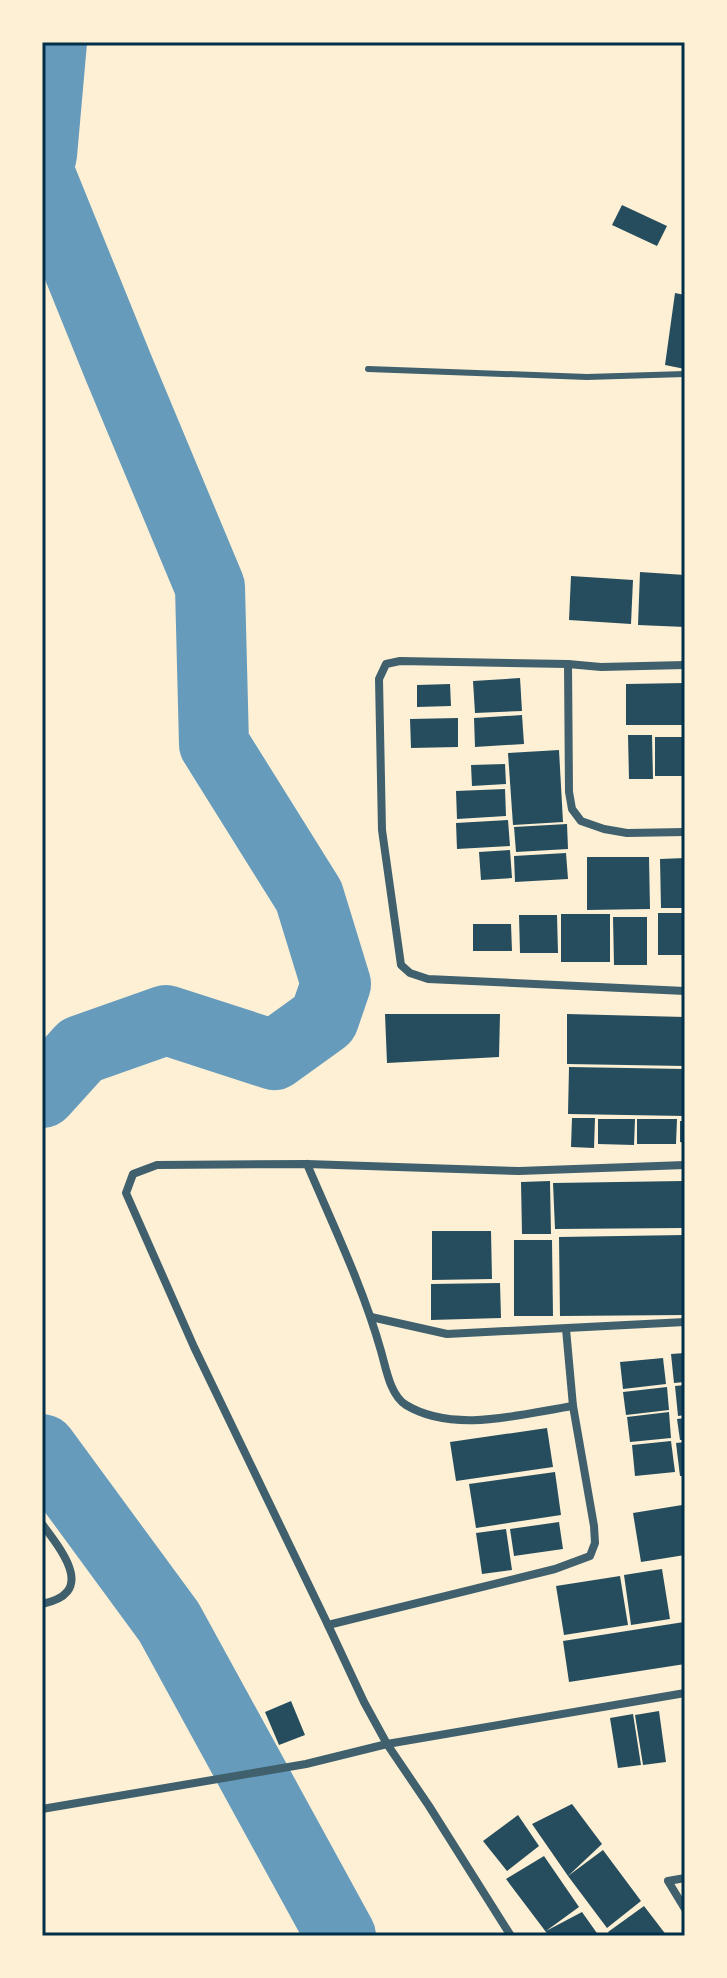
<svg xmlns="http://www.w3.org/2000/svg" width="727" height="1978" viewBox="0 0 727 1978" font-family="'IBM Plex Sans',sans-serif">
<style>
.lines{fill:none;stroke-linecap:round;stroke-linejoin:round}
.river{stroke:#669bbc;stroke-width:70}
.building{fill:#264d5e}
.service{stroke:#3f606c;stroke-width:6}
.minor{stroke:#3f606c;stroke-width:8}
.neatline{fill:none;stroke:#003049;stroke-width:3}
</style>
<rect width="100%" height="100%" fill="#fdf0d5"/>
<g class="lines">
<g class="river">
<polyline points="42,155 52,42"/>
<polyline points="42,179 119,369 210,587 214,744 309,896 336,984 324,1019 274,1055 166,1020 81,1050 42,1093"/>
<polyline points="42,1449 169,1622 341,1936"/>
</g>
</g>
<g class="building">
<polygon points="622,205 667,226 657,246 612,225"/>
<polygon points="675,293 685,295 685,369 665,365"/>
<polygon points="640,572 685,575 685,627 638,625"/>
<polygon points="571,576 633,580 631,624 569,620"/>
<polygon points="520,678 522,711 475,713 473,681"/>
<polygon points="685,683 685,725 626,725 626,684"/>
<polygon points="450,684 451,706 417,707 417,685"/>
<polygon points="522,715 524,744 475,747 474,718"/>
<polygon points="458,718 458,747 411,748 410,719"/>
<polygon points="628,735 652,735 653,779 629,779"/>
<polygon points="655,737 684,737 685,776 655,776"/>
<polygon points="559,750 563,822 513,825 508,753"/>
<polygon points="505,764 506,784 472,786 471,765"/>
<polygon points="505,789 506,816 457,819 456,791"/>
<polygon points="508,820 510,846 457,849 456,823"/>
<polygon points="567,824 568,849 516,852 514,827"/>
<polygon points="510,850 512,878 481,880 479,852"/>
<polygon points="566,853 568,879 515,882 514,856"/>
<polygon points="587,857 649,857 650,909 587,910"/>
<polygon points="685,858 685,908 661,908 660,859"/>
<rect x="658" y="913" width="27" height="42"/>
<rect x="561" y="914" width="49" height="48"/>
<polygon points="519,915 557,915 558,953 520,953"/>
<polygon points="613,917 647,917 647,965 614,965"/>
<polygon points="473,924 511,924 512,951 473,951"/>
<polygon points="385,1014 500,1014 499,1057 387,1063"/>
<polygon points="567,1014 685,1017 685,1066 567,1064"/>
<polygon points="569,1067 685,1069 685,1116 568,1114"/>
<polygon points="572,1118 595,1118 594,1148 571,1147"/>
<polygon points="598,1119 635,1119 634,1145 598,1144"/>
<polygon points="637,1119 677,1119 676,1144 637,1144"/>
<polygon points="680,1121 685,1121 685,1143 680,1142"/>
<polygon points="550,1181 551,1234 522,1234 521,1182"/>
<polygon points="683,1181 684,1228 555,1229 553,1183"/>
<polygon points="432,1231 491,1231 492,1279 432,1280"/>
<polygon points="684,1235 685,1315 560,1316 559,1237"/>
<polygon points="514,1240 552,1240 553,1316 514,1316"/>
<polygon points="500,1283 501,1318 431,1320 431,1284"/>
<polygon points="685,1353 685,1382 674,1383 671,1354"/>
<polygon points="663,1358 666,1384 623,1389 620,1362"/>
<polygon points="685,1385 685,1415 678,1416 675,1386"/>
<polygon points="667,1387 669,1410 626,1415 623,1392"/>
<polygon points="669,1412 671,1438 630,1442 627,1417"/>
<polygon points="685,1418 685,1440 680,1440 677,1419"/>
<polygon points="547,1428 553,1467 456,1481 450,1442"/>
<polygon points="671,1441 675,1472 635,1476 632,1445"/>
<polygon points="685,1442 685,1476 680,1476 676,1443"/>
<polygon points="555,1472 561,1515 476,1528 469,1484"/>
<polygon points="682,1505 685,1525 685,1555 641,1562 633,1513"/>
<polygon points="559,1522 563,1549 514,1556 510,1529"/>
<polygon points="506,1529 512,1570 482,1574 476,1533"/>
<polygon points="662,1569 670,1619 631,1625 624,1575"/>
<polygon points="620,1576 628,1625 564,1635 556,1586"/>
<polygon points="684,1622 685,1664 569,1682 563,1641"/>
<polygon points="291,1701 305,1735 279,1745 265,1712"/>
<polygon points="659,1711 666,1762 643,1765 635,1715"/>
<polygon points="633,1714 641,1765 618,1768 610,1718"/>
<polygon points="572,1804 602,1844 568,1876 603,1850 641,1901 607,1928 568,1876 532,1824"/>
<polygon points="518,1815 539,1846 507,1871 483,1841"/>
<polygon points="544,1856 579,1907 546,1931 582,1912 599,1936 549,1936 506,1879"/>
<polygon points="644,1906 667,1936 611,1936 608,1932"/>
</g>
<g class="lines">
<polyline class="service" points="368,369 587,377 685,374"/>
<g class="minor">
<polyline points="568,664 569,792 572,809 581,821 604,829 627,833 685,832"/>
<polyline points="685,665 601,667 568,664 400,661 386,664 379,679 382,830 401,965 410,973 428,979 685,991"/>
<path d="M307,1164C333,1225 363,1287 381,1351C386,1368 390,1395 406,1405C454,1434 521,1414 573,1406"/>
<polyline points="371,1317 447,1334 685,1322"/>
<path d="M42,1524C62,1551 97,1593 42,1604"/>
<polyline points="328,1625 194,1347 126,1193 133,1174 157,1165 307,1164 519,1171 685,1165"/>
<polyline points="42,1809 306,1764 387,1744 685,1693"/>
<polyline points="685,1878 668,1881 685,1909"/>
<polyline points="511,1936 429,1806 387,1744 364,1702 328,1625 555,1569 590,1556 595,1543 594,1526 573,1406 566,1329"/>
</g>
</g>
<rect width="727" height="1978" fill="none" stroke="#fdf0d5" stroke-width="88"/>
<rect x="44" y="44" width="639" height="1890" class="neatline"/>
</svg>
